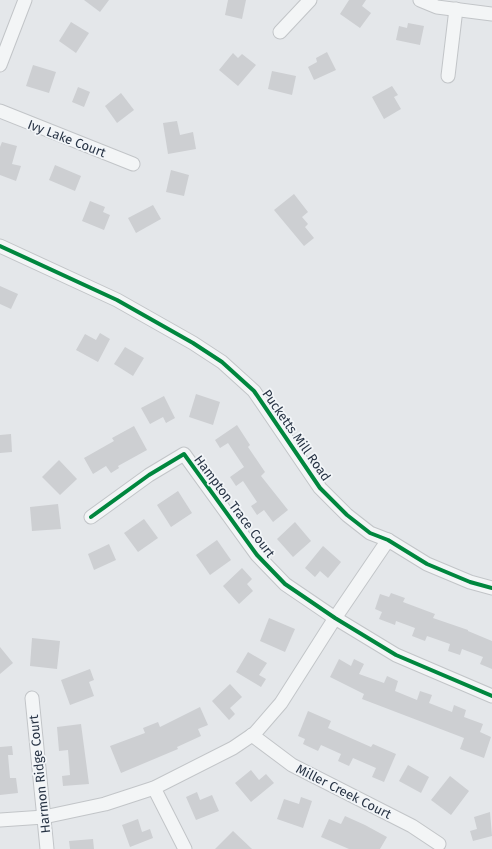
<svg xmlns="http://www.w3.org/2000/svg" width="492" height="849" viewBox="0 0 492 849" font-family="'Fira Sans',sans-serif">
<style>
.building{fill:#cdcfd2}
.lines{fill:none;stroke-linecap:round;stroke-linejoin:round}
.minor-casing{stroke:#c2c5c8;stroke-width:15}
.minor{stroke:#f3f5f6;stroke-width:13}
.cycleway-casing{stroke:#f2f5f8;stroke-width:6}
.cycleway{stroke:#00873e;stroke-width:4}
.labels{text-anchor:middle;stroke-width:3.5;stroke-linejoin:round;paint-order:stroke}
.street-label{font-size:13px;fill:#283445;stroke:#f2f5f8}
</style>
<rect width="100%" height="100%" fill="#e4e7ea"/>
<g class="building">
<polygon points="84,0 109,0 100,12"/>
<polygon points="228,0 246,0 242,19 225,15"/>
<polygon points="349,0 366,0 362,6 371,13 360,28 340,14"/>
<polygon points="71,22 89,33 76,53 59,41"/>
<polygon points="408,23 424,26 420,45 396,40 399,26 407,28"/>
<polygon points="327,52 336,70 314,80 308,67 317,62 316,58"/>
<polygon points="233,53 238,58 242,54 256,65 238,86 219,70"/>
<polygon points="33,65 56,72 49,93 26,86"/>
<polygon points="272,71 296,76 292,95 268,89"/>
<polygon points="392,86 398,95 394,97 401,109 384,119 372,97"/>
<polygon points="78,87 90,92 84,107 72,102"/>
<polygon points="121,93 134,110 117,123 105,106"/>
<polygon points="177,121 180,135 193,132 196,149 168,154 163,123"/>
<polygon points="2,142 17,146 12,164 21,166 16,181 0,175 0,147"/>
<polygon points="55,165 81,176 75,191 49,180"/>
<polygon points="171,170 189,175 184,196 166,192"/>
<polygon points="294,194 308,212 302,217 308,224 305,227 314,238 304,246 274,210"/>
<polygon points="90,201 105,207 103,212 110,215 104,230 82,221"/>
<polygon points="153,205 161,219 136,233 128,218"/>
<polygon points="0,286 18,294 11,309 0,304"/>
<polygon points="100,333 110,339 98,362 76,350 85,334 96,340"/>
<polygon points="125,347 144,358 133,376 114,364"/>
<polygon points="196,394 220,402 213,425 189,417"/>
<polygon points="164,396 175,418 166,423 163,417 150,424 141,408"/>
<polygon points="237,425 250,445 248,447 265,472 261,476 288,510 273,522 264,510 257,515 251,506 257,502 243,481 236,486 230,477 244,467 228,443 220,448 215,440"/>
<polygon points="134,426 147,450 118,466 119,468 111,473 106,466 93,474 84,458 114,441 112,438"/>
<polygon points="11,434 12,452 0,453 0,435"/>
<polygon points="59,460 77,479 60,495 42,477"/>
<polygon points="178,491 192,513 171,527 157,505"/>
<polygon points="58,504 61,529 32,531 30,507"/>
<polygon points="144,519 158,538 138,552 124,533"/>
<polygon points="295,522 311,541 293,557 277,539"/>
<polygon points="217,540 231,560 210,575 196,555"/>
<polygon points="109,544 116,560 94,570 88,554"/>
<polygon points="323,546 341,562 328,578 320,571 315,577 305,568"/>
<polygon points="242,568 252,579 247,584 253,591 239,604 223,586"/>
<polygon points="391,593 405,598 403,602 435,614 433,618 468,630 468,631 492,641 492,669 480,664 483,657 462,649 460,655 448,651 450,644 427,636 425,641 412,636 415,628 396,621 395,625 379,619 382,612 375,609 380,594 389,597"/>
<polygon points="269,618 295,629 285,652 260,641"/>
<polygon points="32,638 60,641 57,669 30,666"/>
<polygon points="0,647 13,663 0,674"/>
<polygon points="248,652 267,663 259,675 266,679 261,687 236,672"/>
<polygon points="339,659 351,666 354,659 364,664 359,674 384,683 387,676 398,681 395,691 417,700 420,691 432,695 429,703 452,712 454,705 466,710 464,717 483,724 480,732 491,737 484,758 460,749 464,738 362,699 364,694 330,677"/>
<polygon points="90,669 94,680 89,682 94,696 70,705 61,680"/>
<polygon points="230,684 242,697 230,708 235,714 229,720 212,701"/>
<polygon points="200,707 208,725 198,729 201,736 177,747 178,749 121,773 110,746 145,733 143,728 158,722 160,727"/>
<polygon points="308,711 331,721 328,728 371,747 373,744 396,754 384,782 372,777 376,768 353,758 349,766 338,761 341,754 321,745 318,751 303,744 305,739 298,736"/>
<polygon points="81,724 89,784 63,786 62,776 70,775 68,750 59,751 57,727"/>
<polygon points="12,746 13,755 8,755 10,778 16,778 18,793 0,795 0,747"/>
<polygon points="408,765 429,777 421,793 399,781"/>
<polygon points="251,770 259,780 266,774 274,783 251,802 235,783"/>
<polygon points="450,776 469,791 451,815 431,800"/>
<polygon points="197,792 200,800 212,795 219,811 196,820 186,797"/>
<polygon points="301,797 312,801 303,828 277,819 284,799 299,804"/>
<polygon points="490,812 492,836 473,841 470,831 477,829 474,817"/>
<polygon points="345,816 365,825 387,837 380,849 349,849 321,837 329,819 341,824"/>
<polygon points="138,819 142,832 150,829 153,838 130,847 122,825"/>
<polygon points="233,831 252,849 215,849"/>
<polygon points="93,839 94,849 70,849 69,841"/>
</g>
<g class="lines">
<defs>
<g id="minor">
<polyline points="420,0 437,7 492,14"/>
<polyline points="280,32 310,0"/>
<polyline points="0,65 25,0"/>
<polyline points="448,76 456,9"/>
<polyline points="0,111 133,164"/>
<polyline points="0,246 117,300 193,343 222,362 254,391 320,488 347,515 370,533 388,540 427,564 470,582 492,588"/>
<polyline points="91,517 149,475 184,454 257,555 285,584 335,618 396,655 492,696"/>
<polyline points="32,698 47,849"/>
<polyline points="252,735 292,765 412,826 439,844"/>
<polyline points="154,788 185,849"/>
<polyline points="0,820 44,817 105,804 154,788 233,748 255,733 281,703 335,618 388,540"/>
</g>
</defs>
<use href="#minor" class="minor-casing"/>
<use href="#minor" class="minor"/>
<defs>
<g id="cycleway">
<polyline points="0,246 117,300 193,343 222,362 254,391 320,488 347,515 370,533 388,540 427,564 470,582 492,588"/>
<polyline points="91,517 149,475 184,454 257,555 285,584 335,618 396,655 492,696"/>
</g>
</defs>
<use href="#cycleway" class="cycleway-casing"/>
<use href="#cycleway" class="cycleway"/>
</g>
<g class="labels">
<g class="street-label">
<text transform="translate(67 138) rotate(21)" y="5">Ivy Lake Court</text>
<text transform="translate(297 435) rotate(55)" y="5">Pucketts Mill Road</text>
<text transform="translate(235 506) rotate(53)" y="5">Hampton Trace Court</text>
<text transform="translate(39 774) rotate(-96)" y="5">Harmon Ridge Court</text>
<text transform="translate(344 791) rotate(27)" y="5">Miller Creek Court</text>
</g>
</g>
</svg>
